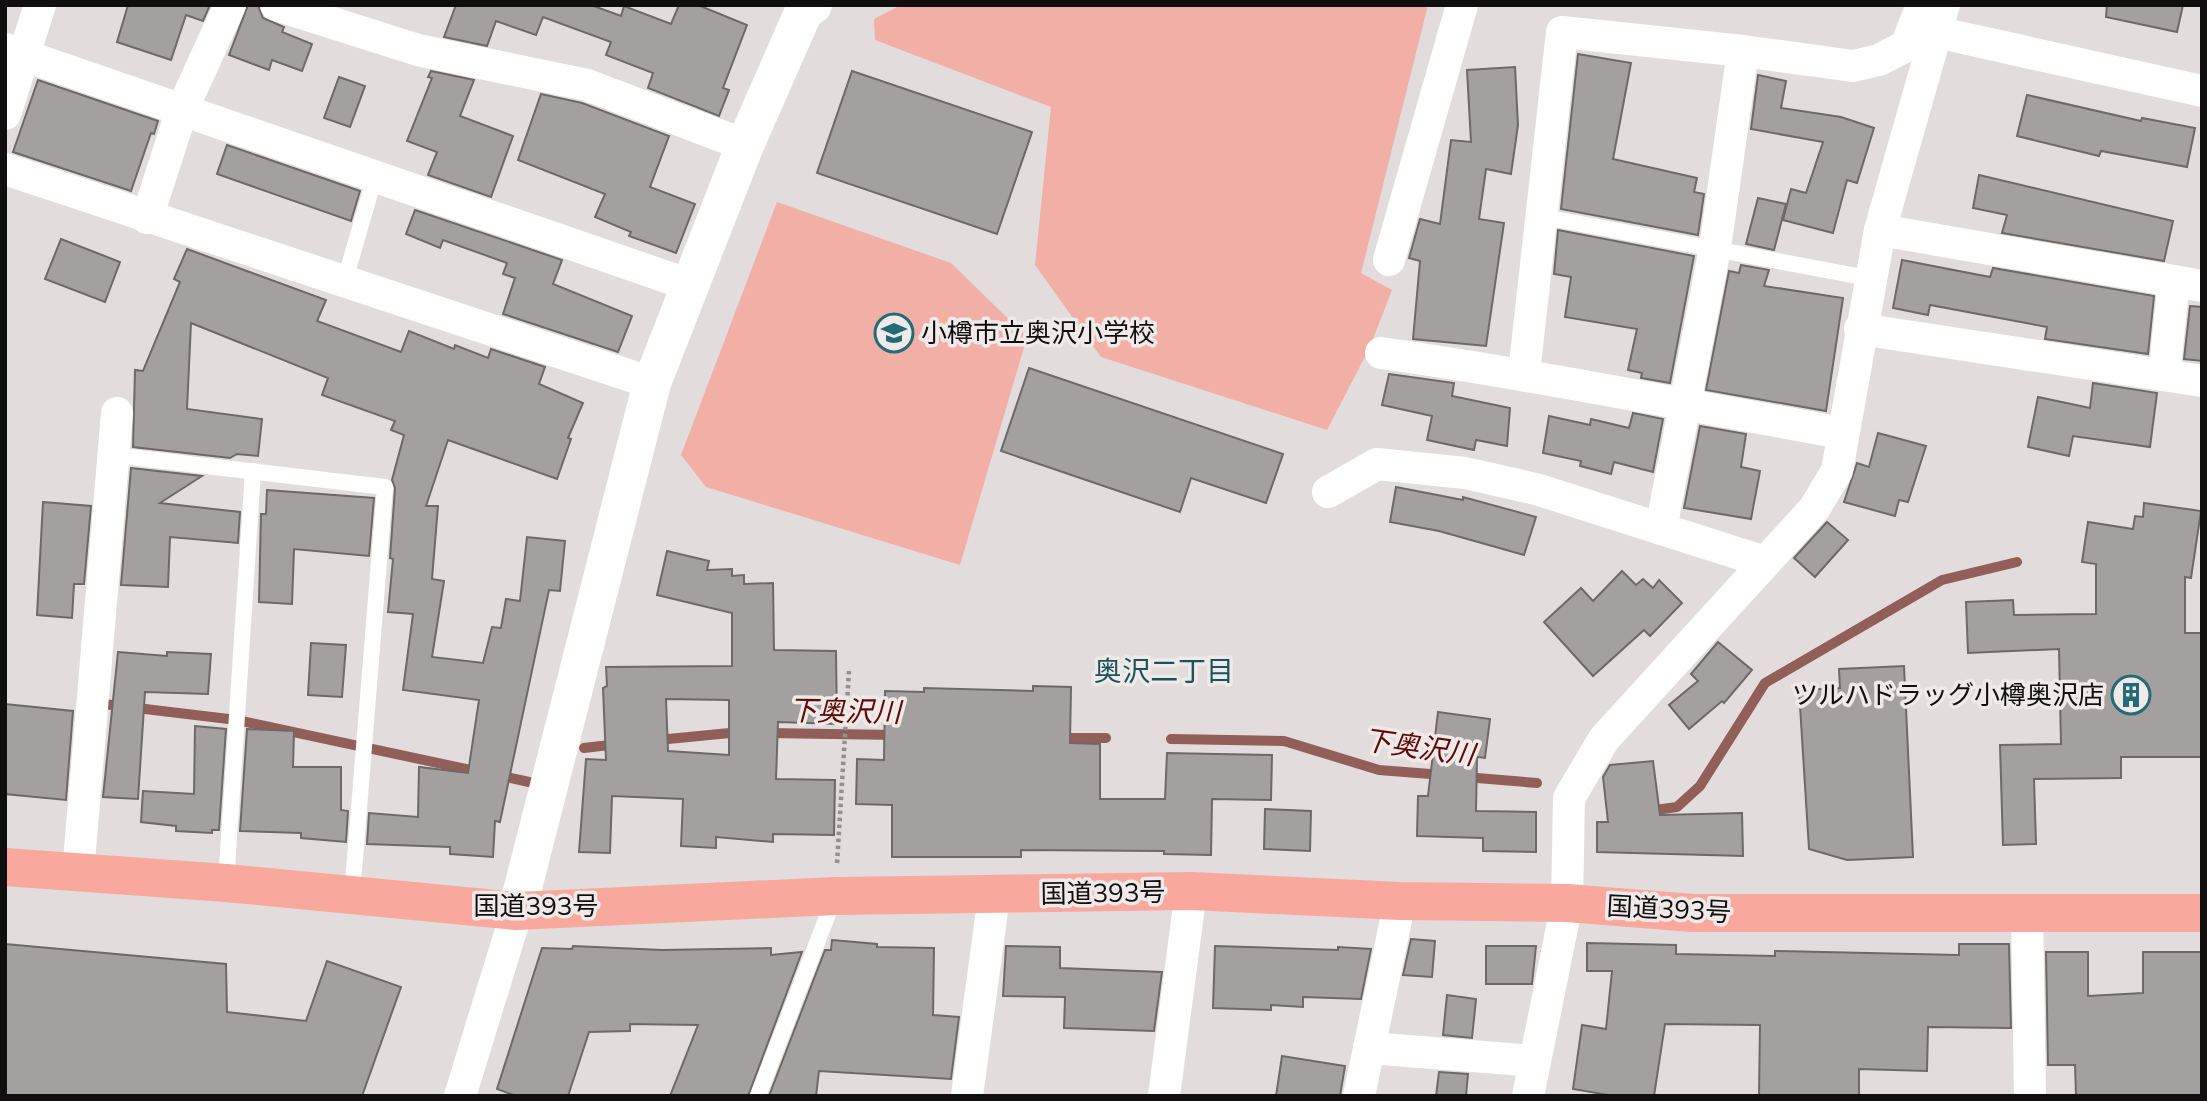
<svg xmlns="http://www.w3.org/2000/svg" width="2207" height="1101" viewBox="0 0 2207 1101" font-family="Mulish,'Noto Sans JP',sans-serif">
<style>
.green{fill:#f1afa5}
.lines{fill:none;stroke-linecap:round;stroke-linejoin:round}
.stream{stroke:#925e58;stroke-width:10}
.building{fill:#a4a09f;stroke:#6d6968;stroke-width:2;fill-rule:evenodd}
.path{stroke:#938f8e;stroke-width:4.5;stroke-dasharray:3.5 3.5;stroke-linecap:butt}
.service{stroke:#fff;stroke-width:16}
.minor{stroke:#fff;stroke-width:32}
.tertiary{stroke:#fff;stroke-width:38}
.trunk{stroke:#f8a89c;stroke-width:38}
.labels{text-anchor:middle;stroke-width:7;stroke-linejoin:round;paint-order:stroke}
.poi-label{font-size:26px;fill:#100e0e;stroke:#efeae9;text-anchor:start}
.street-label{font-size:26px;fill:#100e0e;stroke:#efeae9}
.neighbourhood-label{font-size:28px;fill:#19535c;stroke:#efeae9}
.water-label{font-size:28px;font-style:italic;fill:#600805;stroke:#efeae9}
</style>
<rect width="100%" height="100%" fill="#e2dddc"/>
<g class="green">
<polygon points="901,5 1428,5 1361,273 1392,290 1369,349 1327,430 1101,357 1035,265 1051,107 875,40 874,19"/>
<polygon points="777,202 951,263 1027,337 960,565 706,487 681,455"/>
</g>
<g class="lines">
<g class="stream">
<polyline points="95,703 237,720 480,772"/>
<polyline points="766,733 898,735"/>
<polyline points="1060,738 1106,738"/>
<polyline points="1171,739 1284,741 1379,770 1443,775"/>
<polyline points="658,740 740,732"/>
<polyline points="584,748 618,744"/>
<polyline points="498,775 529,782"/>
<polyline points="1465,777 1537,783"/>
<polyline points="1648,811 1677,807 1700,786 1765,683 1942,580 2017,562"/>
</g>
</g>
<g class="building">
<polygon points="128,5 210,5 203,21 186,15 171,60 117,42"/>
<polygon points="248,5 258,5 263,18 284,27 282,32 312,44 302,71 272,60 269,70 229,55"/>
<polygon points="456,5 591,5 621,16 624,6 671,24 679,5 698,5 747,25 723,88 729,90 719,116 648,88 653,73 606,55 611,42 543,17 536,35 496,21 487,46 444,37"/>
<polygon points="2107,5 2183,5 2177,32 2106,17"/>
<polygon points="1578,54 1631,63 1613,159 1697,178 1694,192 1704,194 1698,235 1561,209"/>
<polygon points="1515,67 1518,125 1511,174 1486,169 1479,219 1504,223 1486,346 1413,339 1420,261 1409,258 1420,219 1440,224 1451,140 1471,142 1467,70"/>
<polygon points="431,71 474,80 460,116 513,136 491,197 428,175 437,152 407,141 432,78 428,77"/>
<polygon points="852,71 1032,132 997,234 817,173"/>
<polygon points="1758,75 1786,81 1781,108 1841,117 1874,128 1857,183 1847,180 1833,233 1783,220 1791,189 1806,193 1823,142 1751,129"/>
<polygon points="339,77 365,86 350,127 324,118"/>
<polygon points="38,80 158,121 154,134 151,133 131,191 13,152"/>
<polygon points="541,94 582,103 669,136 650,187 695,204 676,253 629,236 631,232 595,217 605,194 518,160"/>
<polygon points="2027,95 2141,121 2142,118 2195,128 2187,167 2101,151 2099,156 2017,136"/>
<polygon points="227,145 360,191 351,221 217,174"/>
<polygon points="1979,175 2173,221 2164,261 2002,233 2007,215 1973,208"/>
<polygon points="1758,198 1786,204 1774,250 1746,244"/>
<polygon points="415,210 562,260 553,284 632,316 618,352 503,314 515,278 503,274 507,263 443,240 440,248 406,234"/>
<polygon points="1558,230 1694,256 1670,383 1641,378 1642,373 1628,370 1637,329 1565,317 1571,277 1554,274"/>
<polygon points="61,239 120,262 105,302 45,279"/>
<polygon points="187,249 326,300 317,321 401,352 409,331 454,349 455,345 488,358 491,349 545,367 539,384 583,403 568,438 571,439 557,479 448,440 426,506 438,506 432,579 444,581 432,657 483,663 492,627 501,628 506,599 520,601 527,537 565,541 560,591 549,590 500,822 495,821 493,857 450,854 450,847 367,844 369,813 418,817 419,767 468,773 479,700 403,690 413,614 388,612 393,559 390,558 395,488 392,480 404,435 391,430 395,421 322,395 328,378 191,323 187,409 262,419 258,456 237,454 230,458 133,447 135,370 143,371 180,282 174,279"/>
<polygon points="1902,260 1990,277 1993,268 2154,296 2148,354 2045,339 2047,327 1930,305 1928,315 1893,308"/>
<polygon points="1741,265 1769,270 1764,286 1843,298 1826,411 1706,390 1729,271 1739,273"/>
<polygon points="2190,306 2202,307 2202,361 2184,359"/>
<polygon points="1029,368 1283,454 1266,503 1191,478 1180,512 1001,451"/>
<polygon points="1389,374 1454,383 1452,396 1510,408 1507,446 1476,440 1474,450 1427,440 1432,416 1382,405"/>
<polygon points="2093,383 2157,393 2150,447 2073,436 2069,456 2028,447 2038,397 2090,408"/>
<polygon points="1633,413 1663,419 1653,472 1614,462 1611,474 1580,466 1581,461 1543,453 1549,416 1590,425 1591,419 1629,428"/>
<polygon points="1700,426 1746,434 1741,467 1760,471 1751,519 1684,508"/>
<polygon points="1878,433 1926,446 1908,502 1899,500 1895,516 1844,502 1857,463 1869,467"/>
<polygon points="131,468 202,476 160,503 240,512 238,543 170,537 168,587 121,585"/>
<polygon points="1396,487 1463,500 1463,497 1536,517 1524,555 1439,531 1390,522"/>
<polygon points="267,490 374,498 369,556 294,549 292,604 259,602 261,514 266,514"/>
<polygon points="43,502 91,506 84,584 74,584 72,618 37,615"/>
<polygon points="2144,503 2201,511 2191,578 2185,577 2185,633 2202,633 2202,757 2121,757 2121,778 2034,779 2036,844 2003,845 2000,745 2061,744 2059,649 1968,653 1966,602 2013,600 2014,615 2096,614 2096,564 2082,562 2088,522 2133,529 2135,516 2143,517"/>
<polygon points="1827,522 1848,540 1815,577 1794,558"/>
<path d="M667,551L709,561L707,570L732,569V576L744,575V584L773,583L774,650L836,651L837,724L778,722L776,779L835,780L834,835L773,834V842L716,837V848L681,846L683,799L612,796L610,853L579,852L586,759L606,760L603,688L607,686L606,667L732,666V613L657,595ZM666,699L729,700V755L668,751Z"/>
<polygon points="1622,571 1636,585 1643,579 1653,588 1659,580 1682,603 1650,636 1644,630 1593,676 1544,622 1581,588 1593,601"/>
<polygon points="1718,642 1752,670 1724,703 1722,701 1689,729 1669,705 1698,681 1691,674"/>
<polygon points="311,643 346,645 342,697 308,695"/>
<polygon points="118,652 167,656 167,652 211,654 208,694 145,692 138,799 103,797"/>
<polygon points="1904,666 1913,857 1847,860 1809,849 1799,690 1840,688 1839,669"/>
<polygon points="1033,686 1071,687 1070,743 1100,744 1100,799 1165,799 1167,753 1218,754 1272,755 1271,800 1212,799 1211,855 1164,854 1164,851 1021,850 1021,857 892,857 892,805 856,804 857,759 884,760 885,691 924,692 924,688 1033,691"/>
<polygon points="5,704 73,711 66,800 5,794"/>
<polygon points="1438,712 1490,719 1485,758 1477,757 1476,811 1536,812 1536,852 1483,851 1483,838 1417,836 1418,796 1428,796"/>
<polygon points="195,726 226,729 219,830 212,830 212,833 176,831 176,826 141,822 143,791 194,794"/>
<polygon points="247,729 294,731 293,767 341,767 341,810 348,811 346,842 301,838 301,833 240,831"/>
<polygon points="1653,761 1660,815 1742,813 1743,856 1597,852 1597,822 1608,822 1603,777 1610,765"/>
<polygon points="1265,809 1311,811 1310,851 1264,849"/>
<polygon points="1411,939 1435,941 1432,977 1403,975"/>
<polygon points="832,940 877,944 877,947 934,948 933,1015 959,1017 951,1079 819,1071 816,1096 769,1096 825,950 831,950"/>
<polygon points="1587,943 1676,945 1676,954 1775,956 1775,951 1959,955 1959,944 2009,944 2011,1028 1928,1027 1927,1071 1859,1069 1859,1096 1759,1096 1760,1025 1665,1024 1654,1096 1614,1096 1573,1089 1582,1025 1606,1029 1612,971 1587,971"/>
<polygon points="5,944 226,964 227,1012 306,1021 327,961 401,987 362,1096 5,1096"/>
<polygon points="573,946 662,950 771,948 771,955 802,952 748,1096 670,1096 698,1025 630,1024 630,1031 589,1032 568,1096 516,1096 497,1089 542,948 572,949"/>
<polygon points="1006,946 1060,947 1060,968 1162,972 1154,1031 1064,1028 1065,997 1003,996"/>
<polygon points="1215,946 1338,950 1338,947 1371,949 1361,999 1303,997 1303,1007 1271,1005 1271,1010 1213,1008"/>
<polygon points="1486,946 1536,946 1532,984 1486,984"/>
<polygon points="2046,952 2088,952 2088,996 2143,993 2143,952 2202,952 2202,1096 2076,1096 2075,1065 2048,1065"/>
<polygon points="1447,995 1476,999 1472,1038 1443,1035"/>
<polygon points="1282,1056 1345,1066 1340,1096 1276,1096"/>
<polygon points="1439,1072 1468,1074 1466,1096 1436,1096"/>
</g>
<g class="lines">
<polyline class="path" points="837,863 849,671"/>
<g class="service">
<polyline points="1539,216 1873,279"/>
<polyline points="345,280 375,176"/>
<polyline points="113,455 385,487 352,895"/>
<polyline points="226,883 253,471"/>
<polyline points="758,1096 835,896"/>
</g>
<g class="minor">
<polyline points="276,5 418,50 587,85 745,145"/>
<polyline points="1936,32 2202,91"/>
<polyline points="5,49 690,285"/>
<polyline points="5,114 40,5"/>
<polyline points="5,169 652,383"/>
<polyline points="147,218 182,110 230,5"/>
<polyline points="1880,230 2174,281 2164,375"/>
<polyline points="1389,260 1462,5"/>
<polyline points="2174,281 2202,286"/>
<polyline points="1860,329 2202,381"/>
<path d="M1381,353C1536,375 1689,406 1843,433"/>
<polyline points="1524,373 1562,32 1743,51 1853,66 1879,60 1906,46 1922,5"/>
<polyline points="1328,492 1377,464 1465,473 1536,489 1765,562"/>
<polyline points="1661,529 1715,248 1743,51"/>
<polyline points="78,873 117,413"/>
<polyline points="2027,913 2030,1096"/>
<polyline points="1369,1048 1535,1061"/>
<polyline points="460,1096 517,911"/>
<polyline points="967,1096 994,896"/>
<polyline points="1164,1096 1191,891"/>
<polyline points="1359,1096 1400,901"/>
<polyline points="1528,1096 1567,903 1569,798 1604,739 1814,509 1837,471 1880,230 1944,5"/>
</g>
<polyline class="tertiary" points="517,911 652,383 745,145 803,13 813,5"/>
<polyline class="trunk" points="5,867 226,883 517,911 835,896 1191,891 1400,901 1567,903 1693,913 2202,913"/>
</g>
<defs>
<symbol id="school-ring" viewBox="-11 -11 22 22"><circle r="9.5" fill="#efeae9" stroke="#236c77" stroke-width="1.5"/><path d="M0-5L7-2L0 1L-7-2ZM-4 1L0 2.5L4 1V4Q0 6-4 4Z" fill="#236c77"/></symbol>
<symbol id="building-ring" viewBox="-11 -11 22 22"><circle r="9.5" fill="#efeae9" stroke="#236c77" stroke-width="1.5"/><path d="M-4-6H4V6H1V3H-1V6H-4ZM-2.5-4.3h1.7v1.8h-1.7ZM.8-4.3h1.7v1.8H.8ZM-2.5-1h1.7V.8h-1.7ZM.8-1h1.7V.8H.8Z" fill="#236c77"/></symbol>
</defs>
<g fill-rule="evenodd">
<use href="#school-ring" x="872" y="311" width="44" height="44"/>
<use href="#building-ring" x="2109" y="673" width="44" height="44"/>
</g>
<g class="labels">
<g class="poi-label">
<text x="921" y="342">小樽市立奥沢小学校</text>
<text x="2104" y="704" text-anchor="end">ツルハドラッグ小樽奥沢店</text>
</g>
<g class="street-label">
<text transform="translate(1103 893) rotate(-1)" y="9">国道393号</text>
<text x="536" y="915">国道393号</text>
<text transform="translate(1669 909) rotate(3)" y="9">国道393号</text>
</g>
<g class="neighbourhood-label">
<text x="1164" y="681">奥沢二丁目</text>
</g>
<g class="water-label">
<text transform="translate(845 711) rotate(1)" y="10">下奥沢川</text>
<text transform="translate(1419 747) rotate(8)" y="10">下奥沢川</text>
</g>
</g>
<rect width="2207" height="1101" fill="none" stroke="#100e0e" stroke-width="14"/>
</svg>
